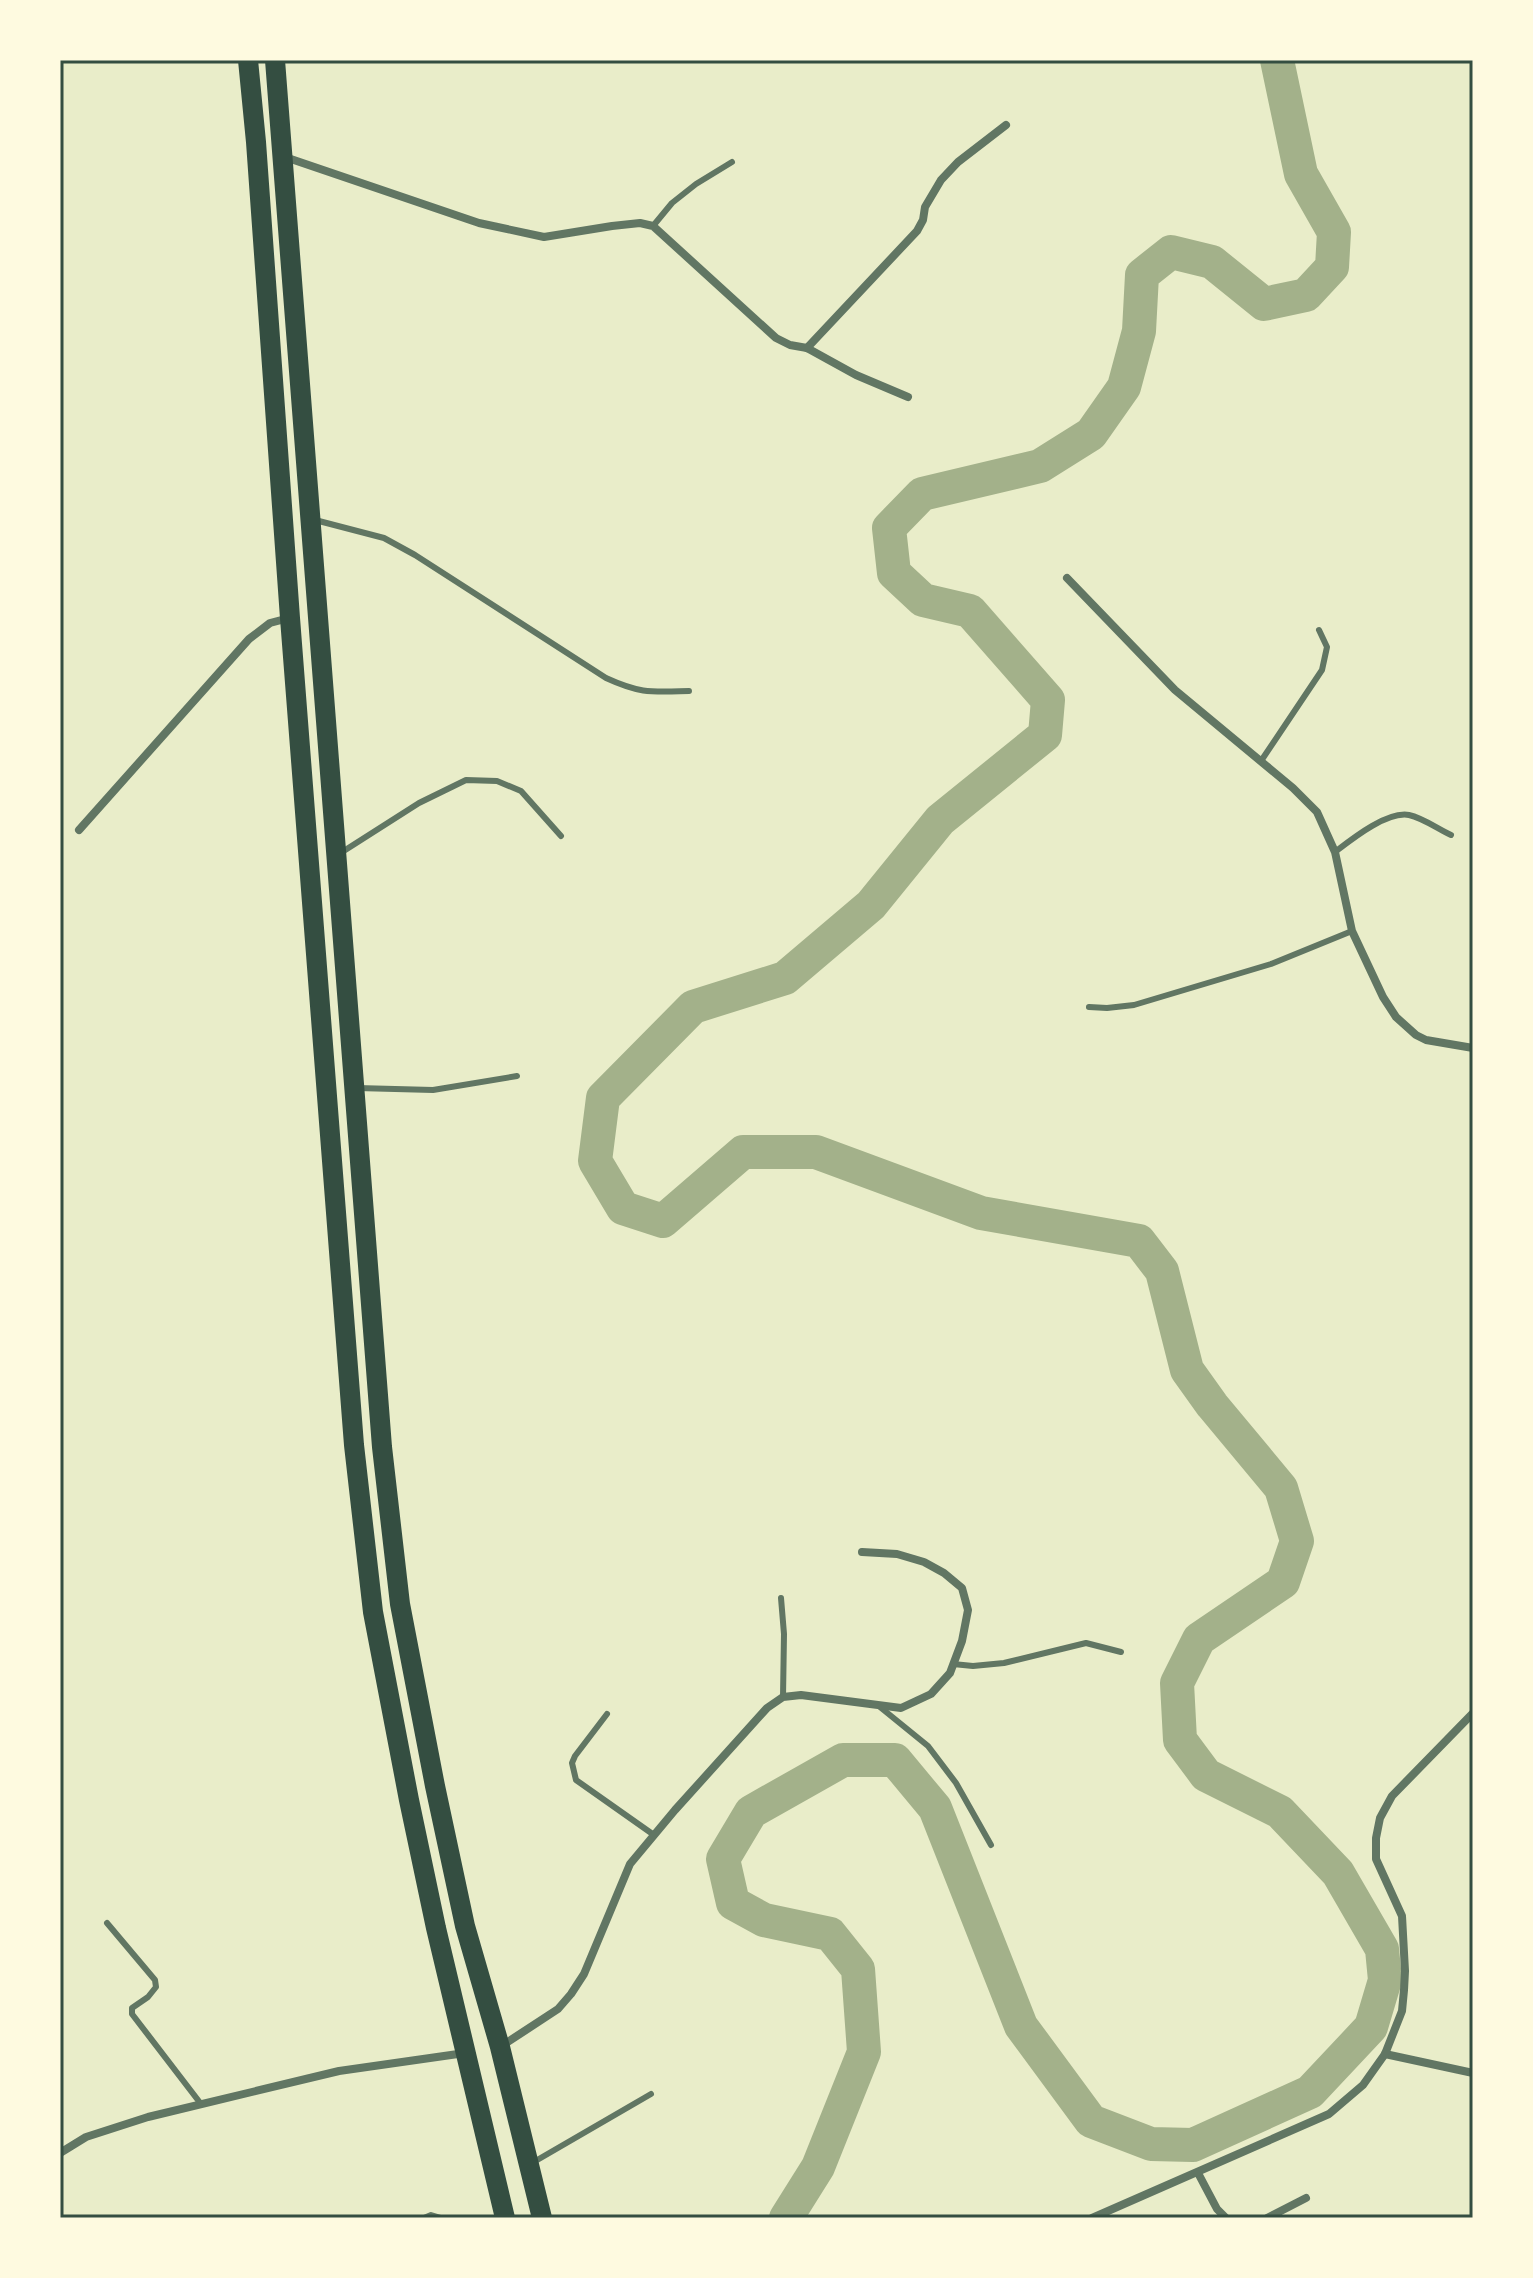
<svg xmlns="http://www.w3.org/2000/svg" width="1533" height="2278" viewBox="0 0 1533 2278" font-family="Signika,sans-serif">
<style>
.lines{fill:none;stroke-linecap:round;stroke-linejoin:round}
.river{stroke:#a3b18a;stroke-width:34}
.service{stroke:#617663;stroke-width:6}
.minor{stroke:#617663;stroke-width:8}
.trunk{stroke:#344e41;stroke-width:20}
.neatline{fill:none;stroke:#344e41;stroke-width:3}
</style>
<rect width="100%" height="100%" fill="#e9edc9"/>
<g class="lines">
<polyline class="river" points="786,2218 818,2167 864,2052 858,1969 830,1934 764,1920 733,1903 723,1859 751,1812 843,1760 895,1760 935,1808 1021,2026 1091,2121 1151,2144 1193,2145 1310,2092 1371,2027 1385,1980 1382,1949 1338,1873 1280,1812 1206,1775 1180,1740 1177,1683 1199,1639 1283,1582 1297,1541 1281,1488 1212,1405 1187,1370 1162,1271 1139,1241 981,1213 816,1152 743,1152 663,1221 623,1208 595,1161 603,1098 693,1007 785,978 871,905 940,820 1045,735 1048,700 970,611 923,600 894,573 889,528 922,494 1040,466 1091,434 1124,387 1139,331 1142,275 1171,252 1212,262 1264,304 1306,295 1332,267 1334,232 1301,174 1277,60"/>
<g class="service">
<polyline points="653,226 672,203 696,184 732,162"/>
<path d="M315,520L384,538L415,555L606,678C641,694 651,692 689,691"/>
<polyline points="1261,761 1322,670 1327,647 1319,630"/>
<path d="M1335,852C1352,839 1387,811 1409,815C1423,818 1438,829 1451,835"/>
<polyline points="339,854 419,803 466,780 497,781 521,791 561,836"/>
<polyline points="1089,1007 1107,1008 1134,1005 1271,964 1352,931"/>
<polyline points="357,1088 433,1090 517,1076"/>
<polyline points="781,1598 784,1634 783,1697"/>
<polyline points="953,1664 973,1666 1004,1663 1086,1643 1121,1652"/>
<polyline points="880,1707 928,1746 956,1783 991,1845"/>
<polyline points="607,1714 575,1756 572,1763 576,1780 654,1835"/>
<polyline points="107,1923 155,1980 156,1987 148,1997 132,2008 132,2014 201,2104"/>
<polyline points="532,2163 651,2094"/>
<polyline points="424,2218 431,2215 441,2218"/>
</g>
<g class="minor">
<polyline points="285,157 479,223 544,237 612,226 640,223 653,226 776,338 790,345 807,348 856,375 908,397"/>
<polyline points="807,348 917,231 923,220 925,207 941,180 958,162 1006,125"/>
<polyline points="1067,578 1175,690 1293,788 1317,812 1335,852 1352,931 1383,997 1396,1017 1416,1035 1426,1040 1473,1048"/>
<polyline points="79,830 249,639 270,623 289,618"/>
<polyline points="500,2047 558,2009 571,1994 584,1974 630,1864 675,1810 767,1708 783,1697 801,1695 901,1708 931,1694 950,1673 962,1641 968,1610 962,1588 944,1573 924,1562 897,1554 862,1552"/>
<polyline points="1385,2054 1473,2073"/>
<polyline points="60,2153 86,2137 148,2117 339,2071 465,2053"/>
<polyline points="1198,2173 1217,2209 1226,2218"/>
<polyline points="1092,2218 1329,2114 1363,2085 1385,2054 1402,2011 1404,1990 1405,1971 1402,1916 1376,1859 1376,1838 1380,1818 1392,1796 1473,1713"/>
<polyline points="1267,2218 1306,2198"/>
</g>
<g class="trunk">
<polyline points="248,60 256,142 290,618 354,1445 373,1612 409,1800 436,1928 505,2218"/>
<polyline points="275,60 382,1447 400,1604 435,1786 465,1926 500,2047 542,2218"/>
</g>
</g>
<rect width="1533" height="2278" fill="none" stroke="#fefae0" stroke-width="124"/>
<rect x="62" y="62" width="1409" height="2154" class="neatline"/>
</svg>
